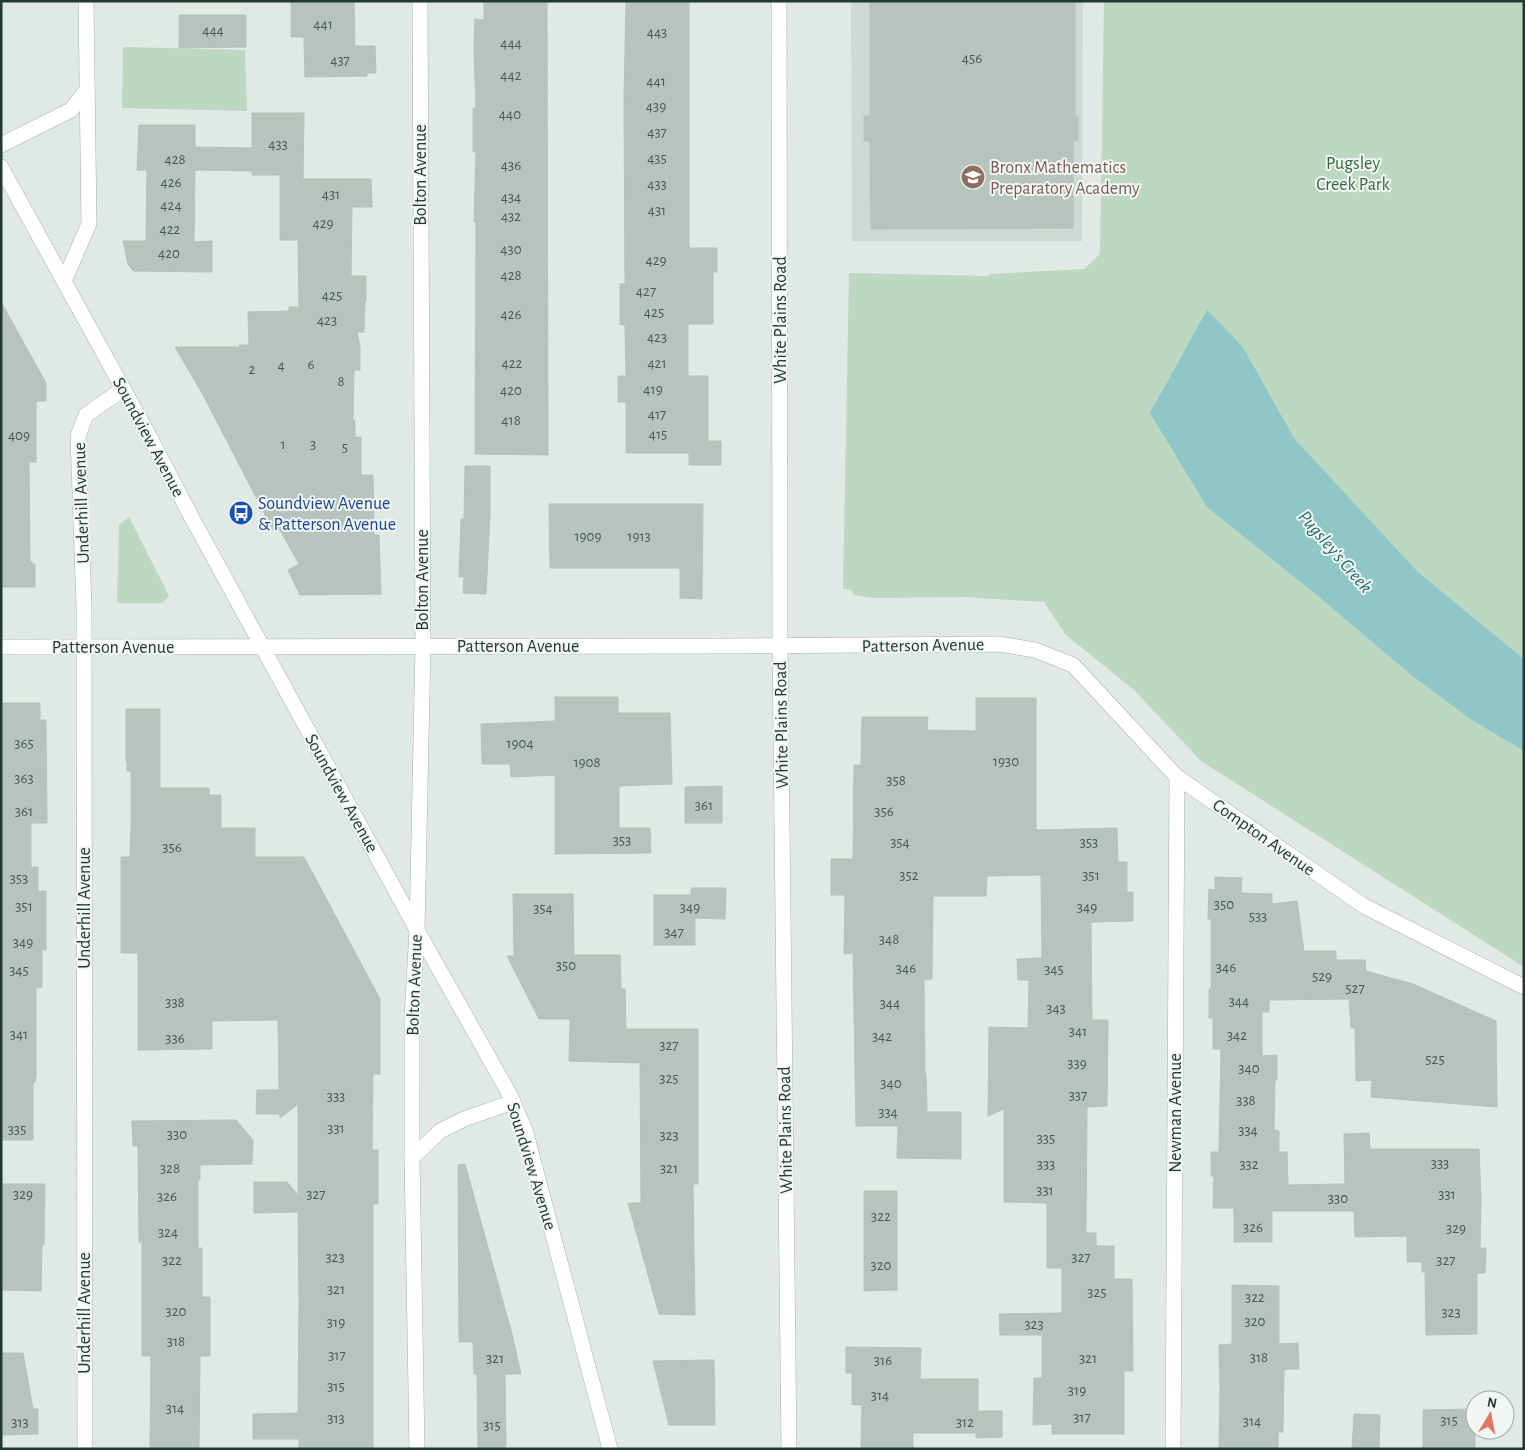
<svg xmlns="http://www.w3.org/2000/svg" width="1525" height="1450" viewBox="0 0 1525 1450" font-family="'Alegreya Sans',sans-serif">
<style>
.built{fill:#cfd9d3}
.green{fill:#bcd8c0}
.water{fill:#8fc7c8}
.building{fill:#b6c4bd;stroke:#b4c2ba}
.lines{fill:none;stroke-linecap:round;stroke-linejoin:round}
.street-casing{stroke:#a4b0aa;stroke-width:16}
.secondary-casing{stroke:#a1b4ab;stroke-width:16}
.street{stroke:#fff;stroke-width:15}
.secondary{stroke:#fff;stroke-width:15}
.labels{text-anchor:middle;stroke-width:4;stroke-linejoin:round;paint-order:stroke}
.number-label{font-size:15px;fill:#485b53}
.park-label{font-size:18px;fill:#326a40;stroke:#f1f6f3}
.education-label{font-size:18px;fill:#785e54;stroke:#f1f6f3;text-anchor:start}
.street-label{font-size:18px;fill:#233830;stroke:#f1f6f3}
.transit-label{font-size:18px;fill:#164399;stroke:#f1f6f3;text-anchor:start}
.water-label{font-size:19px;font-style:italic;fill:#256a6c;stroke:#f1f6f3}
</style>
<rect width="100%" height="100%" fill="#e1e9e4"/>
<polygon class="built" points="851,1 1083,1 1082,241 852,241"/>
<g class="green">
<polygon points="1104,1 1524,1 1524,659 1418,572 1294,438 1243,347 1313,592 1411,675 1473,721 1524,751 1524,967 1201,761 1134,690 1066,635 1044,602 964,597 874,598 854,595 851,590 843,589 849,273 989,276 989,274 1084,269 1100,254"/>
<polygon points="123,47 245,50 247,111 122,108"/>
<polygon points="129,517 169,596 162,603 117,603 119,525"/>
</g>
<polygon class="water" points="1207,310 1243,347 1294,438 1418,572 1524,659 1524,751 1473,721 1411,675 1313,592 1207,507 1150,413"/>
<g class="building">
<polygon points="291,1 354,1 355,46 375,46 376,73 367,73 367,76 305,77 304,37 291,37"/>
<polygon points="484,1 547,1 548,455 475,454 476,222 474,222 476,152 473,152 473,108 476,108 474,48 475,19 484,20"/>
<polygon points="626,1 689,1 689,248 717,248 717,272 713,272 713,324 688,324 688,376 708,376 708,441 721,441 721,465 689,465 689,453 626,453 626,402 618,402 618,376 626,376 625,325 620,325 620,284 625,284 624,99"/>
<polygon points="870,1 1075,1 1075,116 1078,116 1078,141 1073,141 1073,228 871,229 870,141 864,141 864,116 870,116"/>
<polygon points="179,15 246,15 246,47 179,48"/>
<polygon points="252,113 304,113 303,179 371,179 372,207 352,207 351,276 366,276 366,301 365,302 364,332 357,332 360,347 360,370 354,370 353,420 355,420 355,437 361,437 361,475 373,475 374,535 379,535 381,594 300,595 288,570 299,564 280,530 273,530 202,393 175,347 239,347 239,345 249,345 248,312 289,311 289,307 299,307 298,240 280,240 280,175 252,175 252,171 195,170 194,242 212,241 212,272 133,271 128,264 123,241 146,241 147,170 137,170 139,125 195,125 195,147 252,148"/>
<polygon points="1,302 46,383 46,401 36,401 36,462 29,462 30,562 32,562 32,564 35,564 35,587 1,587"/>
<polygon points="465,466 490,466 490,514 486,594 463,593 464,577 459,577 461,519 464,519"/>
<polygon points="549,504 703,504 702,599 680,598 680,568 550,568"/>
<polygon points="555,697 618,697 618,713 670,713 672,784 619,786 619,828 650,828 651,853 555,854 555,775 511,777 510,764 482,764 481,724 555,721"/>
<polygon points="976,698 1036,698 1036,830 1117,828 1118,862 1127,862 1127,892 1133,892 1133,921 1091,922 1092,1020 1108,1020 1107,1106 1087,1107 1086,1233 1096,1233 1096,1246 1114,1246 1114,1279 1132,1279 1133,1371 1124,1371 1124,1434 1052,1434 1052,1424 1033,1425 1034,1378 1042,1378 1042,1335 1000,1335 999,1314 1062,1313 1062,1268 1047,1268 1047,1203 1004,1202 1004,1109 988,1116 989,1027 1028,1028 1029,980 1018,980 1017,959 1042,958 1041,875 987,876 986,896 933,896 932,979 924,980 925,1073 926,1073 927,1112 961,1112 961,1159 897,1158 898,1126 856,1126 853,953 844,954 845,895 831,895 831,859 853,859 854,765 861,765 862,717 928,717 927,730 976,731"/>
<polygon points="1,703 40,703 40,720 46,720 47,823 31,823 31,867 38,867 38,891 46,891 46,950 42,950 42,987 36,988 36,1076 35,1082 33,1082 33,1140 1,1140"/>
<polygon points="126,709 160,709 160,788 209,788 209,795 221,795 221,828 255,828 255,857 304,857 380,999 380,1074 373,1074 372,1150 378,1150 378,1204 373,1204 373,1449 299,1449 299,1439 253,1439 253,1414 298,1413 299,1301 298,1212 254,1213 254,1182 287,1182 298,1195 298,1104 280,1118 280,1114 256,1114 257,1090 279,1090 278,1020 212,1021 212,1049 138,1050 138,953 121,953 121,857 130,857 131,828 131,771 127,771 127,761 126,761"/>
<polygon points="722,786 722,823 685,823 685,787"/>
<polygon points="1215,877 1242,878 1241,893 1272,894 1272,904 1297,901 1304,951 1336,951 1336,960 1365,960 1366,971 1413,984 1496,1021 1497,1107 1371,1097 1372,1080 1356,1081 1355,1028 1351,1028 1349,999 1269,1000 1269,1012 1262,1012 1262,1056 1277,1055 1277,1080 1275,1080 1274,1130 1279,1131 1279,1152 1287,1152 1288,1185 1345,1184 1344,1134 1369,1133 1370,1149 1479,1149 1481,1200 1480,1248 1486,1248 1485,1273 1477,1273 1477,1334 1426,1335 1425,1272 1422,1272 1422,1262 1407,1262 1407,1236 1355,1237 1354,1211 1272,1211 1272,1242 1234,1242 1234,1208 1213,1208 1214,1176 1211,1176 1211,1152 1219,1152 1221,1049 1213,1049 1213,1018 1209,1018 1209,989 1211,989 1211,919 1208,919 1209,889 1215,890"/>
<polygon points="691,888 726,888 725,919 695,918 695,945 654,945 654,895 691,895"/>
<polygon points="513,894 573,894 574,955 620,955 621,989 625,989 626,1029 698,1029 698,1184 693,1184 695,1315 659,1314 628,1203 641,1203 640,1063 569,1061 570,1019 539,1019 507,956 514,956"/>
<polygon points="236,1120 253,1140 252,1164 200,1165 200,1180 198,1180 198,1248 202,1248 202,1297 210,1297 210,1356 200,1356 199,1449 150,1449 151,1356 142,1356 142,1240 139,1243 138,1146 133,1146 132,1121"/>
<polygon points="465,1164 512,1334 521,1374 505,1374 506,1449 478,1449 477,1374 474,1374 473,1342 459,1342 458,1165"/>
<polygon points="1,1184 45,1184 44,1245 42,1245 41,1291 1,1290"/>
<polygon points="864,1191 897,1191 897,1290 864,1291"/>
<polygon points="1232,1285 1279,1286 1279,1344 1298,1343 1299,1369 1284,1369 1283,1432 1278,1432 1278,1449 1219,1449 1220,1389 1219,1345 1232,1344"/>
<polygon points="846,1347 921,1348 920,1379 978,1379 978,1411 1002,1411 1002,1437 976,1438 976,1433 913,1433 913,1449 861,1449 862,1405 852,1405 852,1373 846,1373"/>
<polygon points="1,1353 23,1353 33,1409 38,1409 38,1434 1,1435"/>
<polygon points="714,1360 715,1425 669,1425 653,1361"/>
<polygon points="1475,1409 1475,1449 1423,1449 1423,1410"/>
<polygon points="1354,1414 1380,1415 1379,1449 1352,1449"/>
</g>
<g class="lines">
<defs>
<g id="street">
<polyline points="1,145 71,110 87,90"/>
<polyline points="64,281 89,224 86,1"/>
<polyline points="1,647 732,646 999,644 1035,650 1073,665 1177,777 1364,906 1524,987"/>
<polyline points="412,1158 440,1131 464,1119 513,1102"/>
<polyline points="85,1449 84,607 78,436 86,415 123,389"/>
<polyline points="417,1449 412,1158 412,1018 417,930 423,646 420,1"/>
<polyline points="1173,1449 1177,777"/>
</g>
<g id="secondary">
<polyline points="779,1 780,646 789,1449"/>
<polyline points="1,167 147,432 192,518 417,930 510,1095 526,1133 534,1164 610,1449"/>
</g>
</defs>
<use href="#street" class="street-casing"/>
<use href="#secondary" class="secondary-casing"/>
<use href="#street" class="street"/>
<use href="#secondary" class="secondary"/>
</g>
<defs>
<symbol id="school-disc" viewBox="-11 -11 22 22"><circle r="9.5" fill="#8d6e63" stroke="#f1f6f3"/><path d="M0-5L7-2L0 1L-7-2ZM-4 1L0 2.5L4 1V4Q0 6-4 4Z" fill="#fff"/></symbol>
<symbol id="bus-disc" viewBox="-11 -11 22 22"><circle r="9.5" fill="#1a4fb4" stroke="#f1f6f3"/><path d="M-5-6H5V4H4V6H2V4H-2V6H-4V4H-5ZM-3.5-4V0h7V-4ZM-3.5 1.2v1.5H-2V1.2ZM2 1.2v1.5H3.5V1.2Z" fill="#fff"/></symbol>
</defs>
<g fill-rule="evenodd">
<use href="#school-disc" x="959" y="163" width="28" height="28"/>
<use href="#bus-disc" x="227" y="499" width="28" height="28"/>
</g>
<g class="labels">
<g class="number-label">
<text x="323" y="29">441</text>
<text x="213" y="35">444</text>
<text x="657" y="37">443</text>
<text x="511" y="48">444</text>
<text x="972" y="63">456</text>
<text x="340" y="65">437</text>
<text x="511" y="80">442</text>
<text x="656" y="86">441</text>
<text x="656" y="111">439</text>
<text x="510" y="119">440</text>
<text x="657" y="137">437</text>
<text x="278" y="149">433</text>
<text x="657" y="163">435</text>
<text x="175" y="164">428</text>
<text x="511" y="170">436</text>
<text x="171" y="187">426</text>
<text x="657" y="189">433</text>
<text x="331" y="199">431</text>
<text x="511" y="202">434</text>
<text x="171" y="210">424</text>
<text x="657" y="215">431</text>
<text x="511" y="221">432</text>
<text x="323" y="228">429</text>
<text x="170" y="234">422</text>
<text x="511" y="254">430</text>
<text x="169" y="258">420</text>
<text x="656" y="265">429</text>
<text x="511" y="280">428</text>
<text x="646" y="296">427</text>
<text x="332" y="300">425</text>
<text x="654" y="317">425</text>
<text x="511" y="319">426</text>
<text x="327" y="325">423</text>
<text x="657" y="342">423</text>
<text x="512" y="368">422</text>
<text x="657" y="368">421</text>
<text x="311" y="369">6</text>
<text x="281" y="370">4</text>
<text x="252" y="374">2</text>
<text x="341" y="386">8</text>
<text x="653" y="394">419</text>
<text x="511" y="395">420</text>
<text x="657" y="419">417</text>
<text x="511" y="425">418</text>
<text x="658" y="439">415</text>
<text x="19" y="440">409</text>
<text x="283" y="449">1</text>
<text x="313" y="449">3</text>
<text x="345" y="452">5</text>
<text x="588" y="541">1909</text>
<text x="639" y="541">1913</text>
<text x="24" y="748">365</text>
<text x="520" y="748">1904</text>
<text x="1006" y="766">1930</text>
<text x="587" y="767">1908</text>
<text x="24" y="783">363</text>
<text x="896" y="785">358</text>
<text x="704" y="810">361</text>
<text x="24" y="816">361</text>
<text x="884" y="816">356</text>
<text x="622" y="845">353</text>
<text x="900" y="847">354</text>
<text x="1089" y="847">353</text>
<text x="172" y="852">356</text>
<text x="909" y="880">352</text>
<text x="1091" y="880">351</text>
<text x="19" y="883">353</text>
<text x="1224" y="909">350</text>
<text x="24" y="911">351</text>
<text x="690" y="912">349</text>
<text x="1087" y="912">349</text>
<text x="543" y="913">354</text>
<text x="1258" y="921">533</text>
<text x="674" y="937">347</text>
<text x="889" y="944">348</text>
<text x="23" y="947">349</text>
<text x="566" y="970">350</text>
<text x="1226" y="972">346</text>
<text x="906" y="973">346</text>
<text x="1054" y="974">345</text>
<text x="19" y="975">345</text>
<text x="1322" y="981">529</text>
<text x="1355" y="993">527</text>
<text x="1239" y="1006">344</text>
<text x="175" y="1007">338</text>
<text x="890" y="1008">344</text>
<text x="1056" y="1013">343</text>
<text x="1078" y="1036">341</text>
<text x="19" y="1039">341</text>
<text x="1237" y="1040">342</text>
<text x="882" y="1041">342</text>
<text x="175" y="1043">336</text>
<text x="669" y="1050">327</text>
<text x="1435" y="1064">525</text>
<text x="1077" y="1068">339</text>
<text x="1249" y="1073">340</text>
<text x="669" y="1083">325</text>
<text x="891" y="1088">340</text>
<text x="1078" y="1100">337</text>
<text x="336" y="1101">333</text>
<text x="1246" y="1105">338</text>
<text x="888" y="1117">334</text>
<text x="336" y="1133">331</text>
<text x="17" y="1134">335</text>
<text x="1248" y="1135">334</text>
<text x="177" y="1139">330</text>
<text x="669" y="1140">323</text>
<text x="1046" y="1143">335</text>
<text x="1440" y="1168">333</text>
<text x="1046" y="1169">333</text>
<text x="1249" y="1169">332</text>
<text x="170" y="1173">328</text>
<text x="669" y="1173">321</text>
<text x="1045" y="1195">331</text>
<text x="23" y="1199">329</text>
<text x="316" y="1199">327</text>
<text x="1447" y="1199">331</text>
<text x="167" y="1201">326</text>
<text x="1338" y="1203">330</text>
<text x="881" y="1221">322</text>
<text x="1253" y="1232">326</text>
<text x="1456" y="1233">329</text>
<text x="168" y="1237">324</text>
<text x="335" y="1262">323</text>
<text x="1081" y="1262">327</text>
<text x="172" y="1265">322</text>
<text x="1446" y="1265">327</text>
<text x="881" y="1270">320</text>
<text x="336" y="1294">321</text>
<text x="1097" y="1297">325</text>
<text x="1255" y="1302">322</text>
<text x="176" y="1316">320</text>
<text x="1451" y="1317">323</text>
<text x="1255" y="1326">320</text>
<text x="336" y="1327">319</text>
<text x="1034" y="1329">323</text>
<text x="176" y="1346">318</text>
<text x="337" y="1360">317</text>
<text x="1259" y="1362">318</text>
<text x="495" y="1363">321</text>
<text x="1088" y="1363">321</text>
<text x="883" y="1365">316</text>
<text x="336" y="1391">315</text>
<text x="1077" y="1395">319</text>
<text x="880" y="1400">314</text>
<text x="175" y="1413">314</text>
<text x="1082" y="1422">317</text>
<text x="336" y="1423">313</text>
<text x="1449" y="1425">315</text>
<text x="1252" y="1426">314</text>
<text x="20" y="1427">313</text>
<text x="965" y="1427">312</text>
<text x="492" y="1430">315</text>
</g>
<g class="park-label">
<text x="1353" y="169">Pugsley<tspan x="1353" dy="21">Creek Park</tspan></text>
</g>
<g class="education-label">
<text x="990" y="173">Bronx Mathematics<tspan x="990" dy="21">Preparatory Academy</tspan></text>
</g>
<g class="street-label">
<text transform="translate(420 175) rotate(-90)" y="6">Bolton Avenue</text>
<text transform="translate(780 320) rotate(-90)" y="6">White Plains Road</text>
<text transform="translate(149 437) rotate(62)" y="6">Soundview Avenue</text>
<text transform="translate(81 503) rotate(-92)" y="6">Underhill Avenue</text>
<text transform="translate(422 580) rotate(-90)" y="6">Bolton Avenue</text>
<text transform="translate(923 645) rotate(-1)" y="6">Patterson Avenue</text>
<text x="518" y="652">Patterson Avenue</text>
<text x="113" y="653">Patterson Avenue</text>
<text transform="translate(781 725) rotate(-91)" y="6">White Plains Road</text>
<text transform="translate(342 793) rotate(61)" y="6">Soundview Avenue</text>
<text transform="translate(1264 837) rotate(35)" y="6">Compton Avenue</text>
<text transform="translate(84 908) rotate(-90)" y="6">Underhill Avenue</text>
<text transform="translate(414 985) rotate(-88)" y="6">Bolton Avenue</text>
<text transform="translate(1175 1113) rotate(-90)" y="6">Newman Avenue</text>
<text transform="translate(785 1130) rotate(-91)" y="6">White Plains Road</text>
<text transform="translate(532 1166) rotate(73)" y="6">Soundview Avenue</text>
<text transform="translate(84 1313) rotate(-90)" y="6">Underhill Avenue</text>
</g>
<g class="transit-label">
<text x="258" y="509">Soundview Avenue<tspan x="258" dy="21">&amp; Patterson Avenue</tspan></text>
</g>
<g class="water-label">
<text transform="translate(1336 551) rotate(49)" y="7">Pugsley's Creek</text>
</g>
</g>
<rect width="1525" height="1450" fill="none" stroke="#233830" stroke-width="5"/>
<g transform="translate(1490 1415) rotate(10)"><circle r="24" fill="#f1f6f3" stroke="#9faaa5"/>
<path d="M0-4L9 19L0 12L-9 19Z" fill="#e17567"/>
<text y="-8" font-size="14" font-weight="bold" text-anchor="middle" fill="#233830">N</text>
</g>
</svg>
